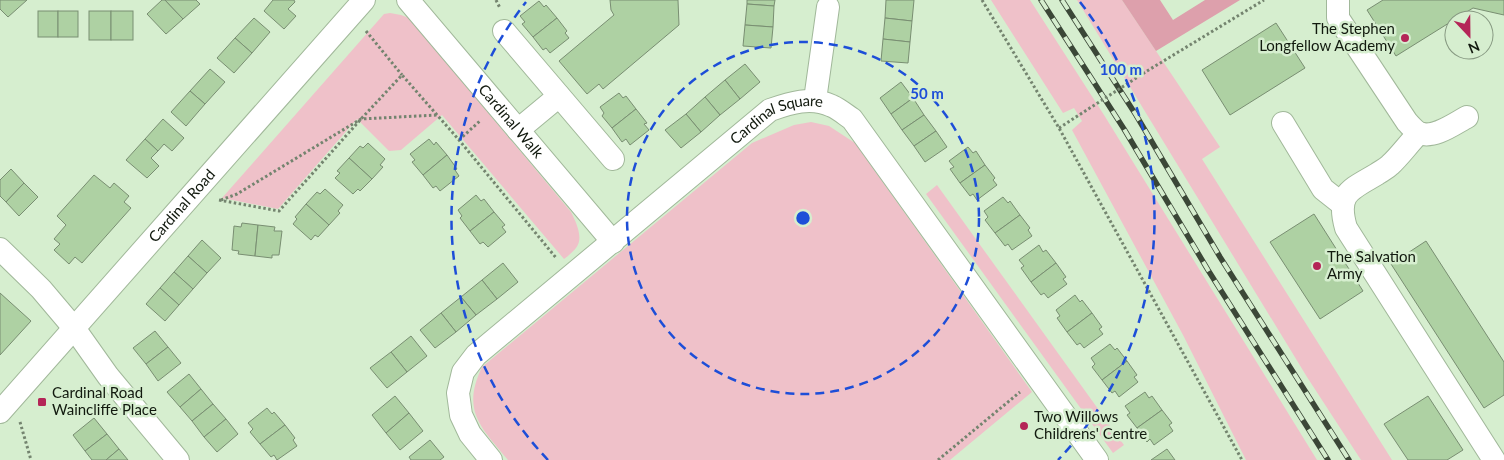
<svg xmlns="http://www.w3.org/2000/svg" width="1504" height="460" viewBox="0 0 1504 460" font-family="Lato,sans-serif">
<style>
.green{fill:#efc1c9}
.forest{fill:#dda0ac}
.building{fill:#aed1a3;stroke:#798e72}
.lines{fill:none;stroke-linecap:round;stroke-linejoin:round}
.minor-casing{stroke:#a1b89a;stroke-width:24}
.path{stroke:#74846f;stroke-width:3;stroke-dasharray:2.5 2.5;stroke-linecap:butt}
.minor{stroke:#fff;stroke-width:22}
.rail-casing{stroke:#3b4737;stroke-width:5.5}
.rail{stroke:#d6eecf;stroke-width:4;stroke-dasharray:11;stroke-linecap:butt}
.path-bridge{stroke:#74846f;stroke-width:3;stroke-dasharray:2.5 2.5;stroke-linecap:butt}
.ring{fill:none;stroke:#1d4ed8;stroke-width:2.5;stroke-dasharray:9 6}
.poi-dot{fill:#b42557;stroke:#d6eecf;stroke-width:2}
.labels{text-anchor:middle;stroke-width:5;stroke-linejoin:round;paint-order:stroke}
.poi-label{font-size:15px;fill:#11190e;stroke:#d6eecf;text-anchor:start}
.street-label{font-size:15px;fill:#11190e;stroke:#d6eecf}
.centre{fill:#1d4ed8;stroke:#d6eecf;stroke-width:2.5}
.ring-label{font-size:15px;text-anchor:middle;font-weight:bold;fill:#1d4ed8;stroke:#d6eecf;stroke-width:5;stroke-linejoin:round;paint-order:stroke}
</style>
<rect width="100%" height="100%" fill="#d6eecf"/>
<g class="green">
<polygon points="991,0 1030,0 1104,115 1317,460 1246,460 1183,335 1072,130 1082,121 1074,108 1063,113"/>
<polygon points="1077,0 1122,0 1220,147 1202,159 1392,460 1361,460 1307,377"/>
<path d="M390,13L401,15L409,18L571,212C576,222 584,238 576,248C573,252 568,256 564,259L442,115L401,150L389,151L357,119L278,209L222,198L384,14Z"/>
<path d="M811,122L829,126L855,143L1032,392L950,460H508C481,427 461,411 482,367L752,143L794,125Z"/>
<polygon points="937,185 1124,445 1113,453 926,194"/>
</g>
<polygon class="forest" points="1122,0 1160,0 1173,20 1205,0 1240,0 1156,51"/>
<g class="building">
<polygon points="0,0 27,0 8,17 0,9"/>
<polygon points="162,0 165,0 183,19 166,34 147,14"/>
<polygon points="165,0 196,0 200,4 183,19"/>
<polygon points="273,0 294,0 295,2 288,9 296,16 284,29 264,11"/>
<polygon points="610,0 678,0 679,25 603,89 599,84 587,94 559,61 614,15 611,10"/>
<polygon points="747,0 775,0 774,6 747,4"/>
<polygon points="886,0 914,0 912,21 885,18"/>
<polygon points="1383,0 1504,0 1504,15 1473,8 1396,56 1367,10"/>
<polygon points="539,1 544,7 546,5 557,18 533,37 522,24 525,22 520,16"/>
<polygon points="747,4 774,6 773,27 745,25"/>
<rect x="38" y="11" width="20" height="26"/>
<rect x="58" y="11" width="20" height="26"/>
<rect x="89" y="11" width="22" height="29"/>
<rect x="111" y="11" width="22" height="29"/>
<polygon points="254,18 270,32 252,53 235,38"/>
<polygon points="557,18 567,31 565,33 569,38 550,53 546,48 543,50 533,37"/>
<polygon points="885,18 912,21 910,42 883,39"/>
<polygon points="1276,23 1305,68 1230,115 1202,70"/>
<polygon points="745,25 773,27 771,48 743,46"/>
<polygon points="235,38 252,53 234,73 217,58"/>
<polygon points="883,39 910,42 908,63 881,61"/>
<polygon points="745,64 760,82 740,99 725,80"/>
<polygon points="210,69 225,82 205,104 190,91"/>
<polygon points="725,80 740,99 720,115 705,97"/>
<polygon points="901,82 913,98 891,114 880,98"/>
<polygon points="190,91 205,104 186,126 171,112"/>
<polygon points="619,93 623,98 626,96 636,109 612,128 602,116 604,113 600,107"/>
<polygon points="705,97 720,115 701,132 686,114"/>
<polygon points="913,98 924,115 902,130 891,114"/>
<polygon points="636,109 647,123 644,124 649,130 630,145 626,139 622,142 612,128"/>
<polygon points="686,114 701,132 681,148 665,130"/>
<polygon points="924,115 936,131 914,146 902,130"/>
<polygon points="163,119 184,138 172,151 164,144 158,151 145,139"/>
<polygon points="936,131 947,147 925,162 914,146"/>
<polygon points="145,139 158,151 151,158 159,166 147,178 126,160"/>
<polygon points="429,139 434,145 436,142 447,155 423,175 412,162 415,160 410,154"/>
<polygon points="368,143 385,159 380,165 383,167 372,179 349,158 360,146 363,148"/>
<polygon points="968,147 973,153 976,151 985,165 960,183 950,169 954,167 949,161"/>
<polygon points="447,155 457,169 455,170 459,176 440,191 436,186 433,188 423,175"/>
<polygon points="349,158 372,179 360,191 358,189 353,194 335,178 340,173 337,171"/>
<polygon points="985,165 995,178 993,180 997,185 977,200 973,194 970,196 960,183"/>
<polygon points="11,169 24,183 6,202 0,196 0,180"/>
<polygon points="94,175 110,188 114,183 129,196 124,202 131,208 82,263 75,257 69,264 54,250 60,244 54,239 66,225 57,216"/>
<polygon points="24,183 38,197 19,216 6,202"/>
<polygon points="325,189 343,205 338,211 340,213 329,225 306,204 317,192 320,194"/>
<polygon points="476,195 481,201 484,199 494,212 470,231 460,218 462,216 458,210"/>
<polygon points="1003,197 1008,203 1010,201 1020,215 995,233 985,220 988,217 984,211"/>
<polygon points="306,204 329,225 318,237 315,235 311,240 293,224 297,219 295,217"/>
<polygon points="494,212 505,225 502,227 506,232 488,247 483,242 480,244 470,231"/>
<polygon points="1314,214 1363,291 1320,319 1270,242"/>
<polygon points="1020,215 1030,228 1028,230 1032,236 1012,250 1008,244 1005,246 995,233"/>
<polygon points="242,223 258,225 255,256 238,254 239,251 232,250 234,226 241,227"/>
<polygon points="258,225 275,227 274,231 282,231 279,255 272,255 272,258 255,256"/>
<polygon points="202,240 221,258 207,273 188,256"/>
<polygon points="1426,241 1504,362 1504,395 1484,408 1391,264"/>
<polygon points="1039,245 1043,252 1046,250 1056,263 1031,282 1021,268 1024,266 1019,260"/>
<polygon points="188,256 207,273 193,289 174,272"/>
<polygon points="503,263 518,282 497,299 482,280"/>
<polygon points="1056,263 1066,277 1063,279 1067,284 1048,298 1044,293 1041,295 1031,282"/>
<polygon points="174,272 193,289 179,305 160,288"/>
<polygon points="482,280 497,299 476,315 461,297"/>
<polygon points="160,288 179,305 165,321 146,304"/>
<polygon points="0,293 31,321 0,355"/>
<polygon points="1075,295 1080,302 1082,300 1092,313 1067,332 1057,318 1060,316 1056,310"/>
<polygon points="461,297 476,315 456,332 441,313"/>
<polygon points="441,313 456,332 435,348 420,330"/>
<polygon points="1092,313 1102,327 1099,329 1103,334 1084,348 1080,343 1077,345 1067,332"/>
<polygon points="155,331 168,347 146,364 133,348"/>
<polygon points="411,336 427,356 407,372 391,352"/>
<polygon points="1110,344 1115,350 1117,348 1127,361 1102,380 1092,367 1095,364 1091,358"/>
<polygon points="168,347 181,363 158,381 146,364"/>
<polygon points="391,352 407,372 387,388 370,368"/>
<polygon points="1127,361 1137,375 1134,377 1138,382 1119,397 1115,391 1112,393 1102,380"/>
<polygon points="189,374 201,389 180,407 167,392"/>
<polygon points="201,389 213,404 192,421 180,407"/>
<polygon points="1145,392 1149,398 1152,396 1162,410 1137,428 1127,415 1130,413 1125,406"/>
<polygon points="395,396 409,413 386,433 372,415"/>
<polygon points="1428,396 1463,450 1447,460 1408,460 1384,424"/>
<polygon points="213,404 226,419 204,437 192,421"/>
<polygon points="267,408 272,414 274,412 285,425 260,444 250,432 253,429 248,423"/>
<polygon points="1162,410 1172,423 1169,425 1173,431 1154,445 1150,439 1147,442 1137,428"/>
<polygon points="409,413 423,431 400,450 386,433"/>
<polygon points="94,418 107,434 85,451 73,435"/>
<polygon points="226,419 238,434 217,452 204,437"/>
<polygon points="285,425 295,438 293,440 297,446 277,460 274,455 271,457 260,444"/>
<polygon points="107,434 119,449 106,460 92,460 85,451"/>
<polygon points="430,440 444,457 440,460 411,460 409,457"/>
<polygon points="119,449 128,460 106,460"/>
<polygon points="1167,449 1175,460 1151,460"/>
</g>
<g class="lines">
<defs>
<g id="minor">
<path id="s1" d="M408,0L613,242"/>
<path d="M1338,0V18L1407,122C1410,125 1415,131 1419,133C1434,139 1454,124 1467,117"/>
<polyline points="504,31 613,159"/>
<polyline points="815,100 828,7"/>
<polyline points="1283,123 1323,189 1342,204"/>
<polyline points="518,130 559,96"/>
<path d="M1419,133C1409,143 1400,156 1390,165C1386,169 1381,171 1377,174C1350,190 1336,193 1346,228L1494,460"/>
<polyline points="0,249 41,289 74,328 108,376 178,460"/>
<path id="s2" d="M0,412L364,0"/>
<path id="s3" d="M491,460L470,434L461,415L458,393L463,372L476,355L770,110C790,103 811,96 832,106C839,109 846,115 852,119L1097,460"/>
</g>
</defs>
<use href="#minor" class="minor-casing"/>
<g class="path">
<polyline points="496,0 500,8"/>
<polyline points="982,0 1059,128 1242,460"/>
<polyline points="366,31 402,75"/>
<polyline points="1147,71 1264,0"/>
<polyline points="459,140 481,120"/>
<polyline points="219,200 279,211 361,119 402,75 459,140 557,259"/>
<polyline points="221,200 237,194 361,119 437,115"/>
<polyline points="20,422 31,460"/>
<polyline points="938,460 1020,392"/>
</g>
<use href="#minor" class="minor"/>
<defs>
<g id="rail">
<polyline points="1041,0 1124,129 1208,270 1328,460"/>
<polyline points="1062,0 1136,115 1220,257 1349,460"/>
</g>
</defs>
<use href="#rail" class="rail-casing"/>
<use href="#rail" class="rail"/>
<polyline class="path-bridge" points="1059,128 1147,71"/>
</g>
<g class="ring">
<circle cx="803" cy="218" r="176"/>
<path d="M548 460A351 351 0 0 1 526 2M1080 2A351 351 0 0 1 1058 460"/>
</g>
<g class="poi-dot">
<circle cx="1405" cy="38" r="5"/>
<circle cx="1317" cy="266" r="5"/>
<rect x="37" y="397" width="10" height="10" rx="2.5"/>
<circle cx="1024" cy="426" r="5"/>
</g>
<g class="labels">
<g class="poi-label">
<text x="1395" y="34" text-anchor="end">The Stephen<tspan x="1395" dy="17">Longfellow Academy</tspan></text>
<text x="1327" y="262">The Salvation<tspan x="1327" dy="17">Army</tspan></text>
<text x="52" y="398">Cardinal Road<tspan x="52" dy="17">Waincliffe Place</tspan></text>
<text x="1034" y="422">Two Willows<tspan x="1034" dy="17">Childrens' Centre</tspan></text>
</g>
<g class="street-label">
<text dy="5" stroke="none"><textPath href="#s1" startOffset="159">Cardinal Walk</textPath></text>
<text dy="5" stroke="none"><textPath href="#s3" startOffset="505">Cardinal Square</textPath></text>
<text dy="5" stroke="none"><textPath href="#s2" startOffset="275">Cardinal Road</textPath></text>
</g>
</g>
<circle cx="803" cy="218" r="8" class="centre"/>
<g class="ring-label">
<text x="1121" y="75">100 m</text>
<text x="927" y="99">50 m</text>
</g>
<g transform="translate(1469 35) rotate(158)"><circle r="24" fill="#d6eecf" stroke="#879982"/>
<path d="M0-4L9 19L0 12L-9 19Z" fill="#b42557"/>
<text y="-8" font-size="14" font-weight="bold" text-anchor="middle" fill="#11190e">N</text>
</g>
</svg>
